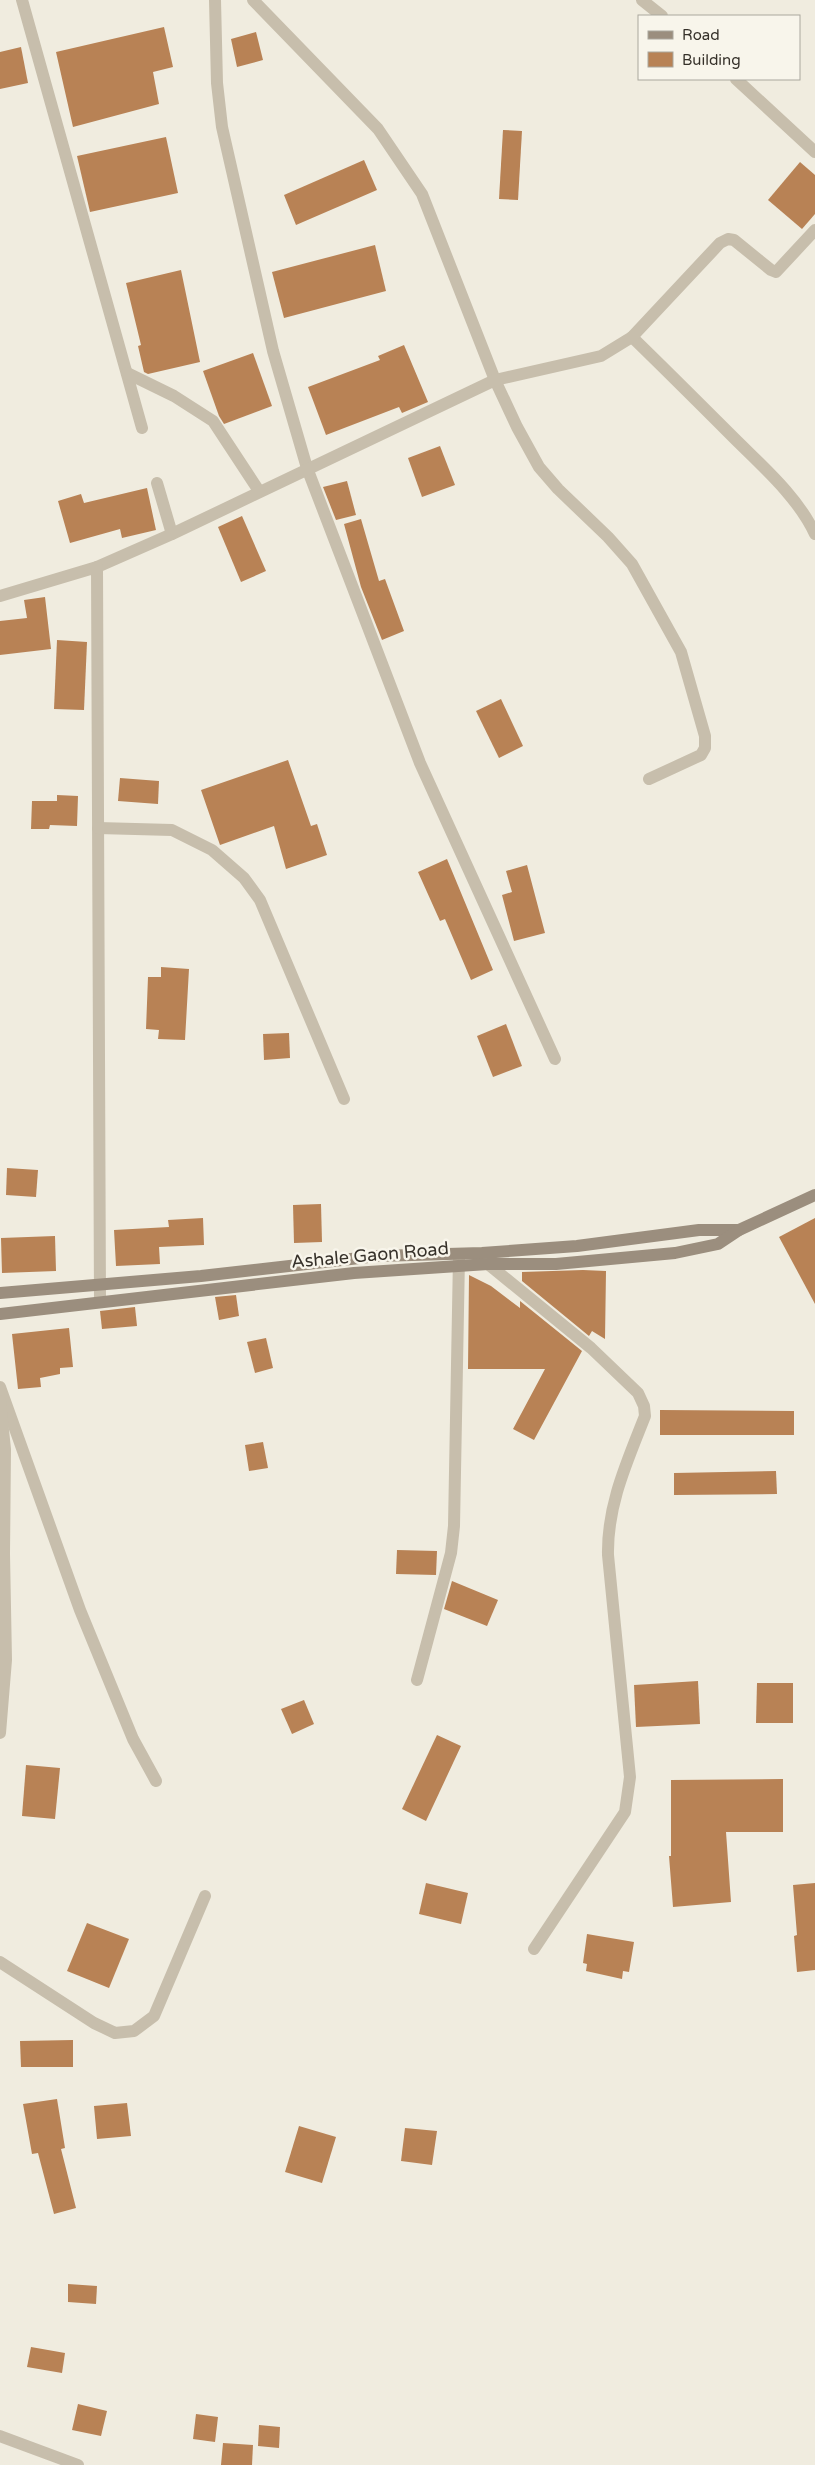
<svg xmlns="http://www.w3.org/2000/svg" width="815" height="2465" viewBox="0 0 815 2465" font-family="'Varela Round',sans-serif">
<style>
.building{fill:#b88255}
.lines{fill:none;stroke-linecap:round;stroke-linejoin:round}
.street{stroke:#c7beac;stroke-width:12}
.secondary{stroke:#9b8e7e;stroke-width:12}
.labels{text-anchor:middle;stroke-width:5;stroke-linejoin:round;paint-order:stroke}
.street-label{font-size:18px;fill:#36312a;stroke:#f8f5eb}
</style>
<rect width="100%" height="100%" fill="#f0ecdf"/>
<g class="building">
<polygon points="164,27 173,67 153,72 159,104 73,127 56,52"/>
<polygon points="256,32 263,60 237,67 231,39"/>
<polygon points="21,47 28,83 0,89 0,52"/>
<polygon points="503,130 522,131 518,200 499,199"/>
<polygon points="166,137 178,193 90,212 77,156"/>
<polygon points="364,160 377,190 296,225 284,195"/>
<polygon points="800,162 815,175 815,214 802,229 768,200"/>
<polygon points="375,245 386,291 284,318 272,272"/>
<polygon points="181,270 200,362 148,374 144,372 138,346 141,345 126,283"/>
<polygon points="404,345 428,402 402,413 399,407 326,435 308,387 380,360 378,356"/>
<polygon points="253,353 272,406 224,424 219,416 203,371"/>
<polygon points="440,446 455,485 422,497 408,458"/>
<polygon points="347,481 356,515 336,520 323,487"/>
<polygon points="147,488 156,530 122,538 120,529 70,543 58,501 81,494 84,503"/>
<polygon points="242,516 266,571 241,582 218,527"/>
<polygon points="361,519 379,581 385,579 404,631 382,640 361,587 344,524"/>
<polygon points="45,597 51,649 0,655 0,621 27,618 24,600"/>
<polygon points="57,640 87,642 84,710 54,709"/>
<polygon points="501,699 523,746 499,758 476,711"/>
<polygon points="288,760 311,826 317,824 327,855 286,869 274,826 220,845 201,790"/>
<polygon points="120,778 159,781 158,804 118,801"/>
<polygon points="57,795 78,796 77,826 50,825 49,829 31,829 32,801 57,801"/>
<polygon points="447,859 493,970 471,980 445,919 440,921 418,872"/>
<polygon points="527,865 545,933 514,941 502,895 512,892 506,871"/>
<polygon points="161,967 189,969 185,1040 158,1039 159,1030 146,1029 148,977 161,977"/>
<polygon points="506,1024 522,1066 493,1077 477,1036"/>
<polygon points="289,1033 290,1058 264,1060 263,1034"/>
<polygon points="7,1168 38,1170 36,1197 6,1195"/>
<polygon points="321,1204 322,1242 294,1243 293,1205"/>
<polygon points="203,1218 204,1245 159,1247 160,1264 116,1266 114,1230 169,1227 168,1220"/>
<polygon points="815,1218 815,1304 779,1237"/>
<polygon points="55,1236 56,1271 2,1273 1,1238"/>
<polygon points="583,1270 606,1271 605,1339 592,1331 589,1336 522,1281 522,1272"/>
<polygon points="469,1275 491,1286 520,1308 520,1301 582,1351 534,1440 513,1429 545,1369 468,1369"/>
<polygon points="236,1295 239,1316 219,1320 215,1297"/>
<polygon points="135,1307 137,1326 102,1329 100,1311"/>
<polygon points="69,1328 73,1367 60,1368 60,1374 40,1378 41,1387 18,1389 12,1334"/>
<polygon points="266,1338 273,1368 255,1373 247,1342"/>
<polygon points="660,1410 794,1411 794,1435 660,1435"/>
<polygon points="263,1442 268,1468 249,1471 245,1445"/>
<polygon points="776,1471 777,1494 674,1495 674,1473"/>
<polygon points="397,1550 437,1551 436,1575 396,1574"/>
<polygon points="452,1581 498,1600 487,1626 444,1609"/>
<polygon points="698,1681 700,1724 636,1727 634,1685"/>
<polygon points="757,1683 793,1683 793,1723 756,1723"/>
<polygon points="304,1700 314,1724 292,1734 281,1709"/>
<polygon points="437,1735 461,1746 426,1821 402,1809"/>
<polygon points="26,1765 60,1768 55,1819 22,1816"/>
<polygon points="783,1779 783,1832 726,1832 731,1902 673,1907 669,1856 671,1856 671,1780"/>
<polygon points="426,1883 468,1893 461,1924 419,1914"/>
<polygon points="815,1883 815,1970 797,1972 794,1936 797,1935 793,1885"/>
<polygon points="87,1923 129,1939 109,1988 67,1971"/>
<polygon points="587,1934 634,1942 629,1972 623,1971 622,1979 586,1971 587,1964 583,1963"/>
<polygon points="73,2040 73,2067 21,2067 20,2041"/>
<polygon points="57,2099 65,2148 61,2149 76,2208 54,2214 38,2153 32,2154 23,2104"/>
<polygon points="127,2103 131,2136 97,2139 94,2106"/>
<polygon points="299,2126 336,2137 322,2183 285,2172"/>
<polygon points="405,2128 437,2131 432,2165 401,2161"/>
<polygon points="68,2284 97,2286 96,2304 68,2302"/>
<polygon points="31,2347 65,2353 62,2373 27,2367"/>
<polygon points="78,2404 107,2411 101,2436 72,2430"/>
<polygon points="196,2414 218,2417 215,2442 193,2439"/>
<polygon points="259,2425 280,2427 279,2448 258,2446"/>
<polygon points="223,2443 253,2445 252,2465 221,2465"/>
</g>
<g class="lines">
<g class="street">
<polyline points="22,0 142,428"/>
<polyline points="215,0 217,83 222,127 273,351 307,468 420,763 555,1059"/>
<polyline points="253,0 378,129 422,194 495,380 517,427 539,467 558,489 608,537 632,564 681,652 705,736 705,748 701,755 649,779"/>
<polyline points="642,0 662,16"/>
<polyline points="736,79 815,152"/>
<path d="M632,337C666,370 700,404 733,437C762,466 798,497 815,534"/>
<polyline points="127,373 174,396 213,421 259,491"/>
<polyline points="157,483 172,534"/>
<polyline points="97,567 172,534 495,380 601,356 632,337 720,243 728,239 734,240 771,270 776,272 815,230"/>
<polyline points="0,596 97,567 100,1302"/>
<polyline points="98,828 172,830 212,850 244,878 260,900 344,1099"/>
<path d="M486,1259L488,1264L591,1348L638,1393L644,1406L645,1416C627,1462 607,1505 608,1555L630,1777L625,1812L534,1949"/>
<polyline points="0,1387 80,1610 133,1739 156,1781"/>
<polyline points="417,1680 451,1553 454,1526 459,1257"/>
<polyline points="0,1733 6,1660 4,1554 5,1449 0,1401"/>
<polyline points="0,1962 94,2023 115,2033 134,2031 154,2016 205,1896"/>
<polyline points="0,2436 78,2465"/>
</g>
<g class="secondary">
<polyline points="0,1293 201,1276 377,1256 482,1253 577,1246 699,1230 739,1230"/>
<polyline points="0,1314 354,1273 488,1264 556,1264 675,1253 718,1244 739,1230 815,1195"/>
</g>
</g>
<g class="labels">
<g class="street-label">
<text transform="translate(370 1255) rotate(-5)" y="6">Ashale Gaon Road</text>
</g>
</g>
<rect x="638" y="15" width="162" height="65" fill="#f8f5eb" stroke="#aaa79e"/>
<rect x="648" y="31" width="25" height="8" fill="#9b8e7e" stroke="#aaa79e"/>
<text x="682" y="40" font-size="15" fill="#36312a">Road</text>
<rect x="648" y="52" width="25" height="15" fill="#b88255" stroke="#aaa79e"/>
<text x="682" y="65" font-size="15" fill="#36312a">Building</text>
</svg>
